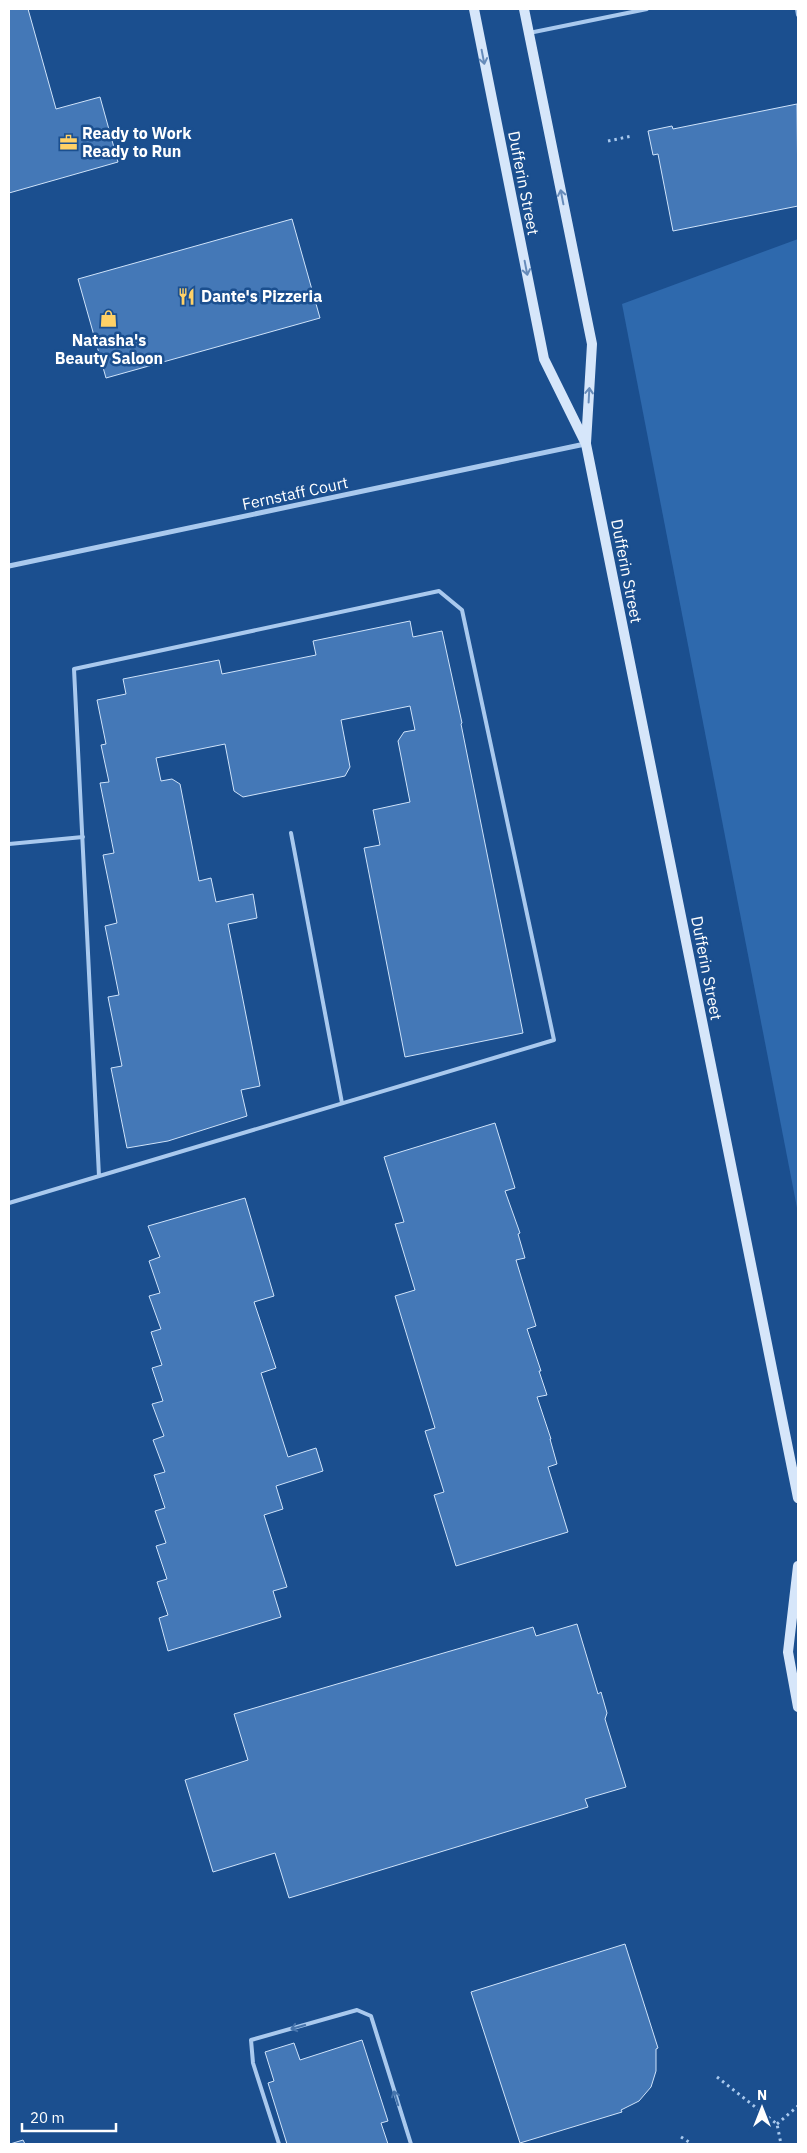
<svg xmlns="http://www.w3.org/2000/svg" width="807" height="2153" viewBox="0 0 807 2153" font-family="'IBM Plex Sans',sans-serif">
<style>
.green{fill:#2e69ad}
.building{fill:#4478b7;stroke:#cfe3fa}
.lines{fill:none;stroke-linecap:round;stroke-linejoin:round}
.path{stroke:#a9c9ee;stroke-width:3;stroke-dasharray:2.5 4;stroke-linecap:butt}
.lane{stroke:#a9c9ee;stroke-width:4}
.street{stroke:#a9c9ee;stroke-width:5}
.secondary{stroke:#d6e6fa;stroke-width:10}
.oneway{stroke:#668bba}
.oneway2{stroke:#4674ac}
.labels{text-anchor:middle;stroke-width:5;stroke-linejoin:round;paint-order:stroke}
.poi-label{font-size:16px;font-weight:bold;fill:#fff;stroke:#1b4f8f;text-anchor:start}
.street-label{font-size:16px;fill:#fff;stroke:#1b4f8f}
</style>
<rect width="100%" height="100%" fill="#1b4f8f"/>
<polygon class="green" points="798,239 798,1213 622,304"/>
<g class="building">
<polygon points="9,9 28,9 56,109 100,97 118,162 9,193"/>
<polygon points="797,104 798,206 673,231 658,154 653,155 648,131 672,126 673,129"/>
<polygon points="292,219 320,318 106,378 78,279"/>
<polygon points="410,621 413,637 442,631 462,723 461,724 523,1033 405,1057 364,848 380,845 373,810 410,802 398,741 404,732 415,730 410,706 341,720 350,767 345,776 243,797 234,791 225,744 156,758 161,781 172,779 180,784 199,881 211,878 216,902 253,894 257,918 228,924 260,1086 241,1090 247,1116 168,1141 127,1148 111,1068 122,1066 108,997 119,995 105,926 117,923 103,855 114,853 100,783 109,782 101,745 106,744 97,700 126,694 123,679 219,660 222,674 316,655 313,641"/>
<polygon points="495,1123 515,1188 505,1191 520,1233 518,1234 525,1258 516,1260 536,1326 527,1329 541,1371 539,1371 547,1395 537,1397 551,1439 550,1439 557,1464 548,1467 568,1532 456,1566 434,1495 444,1492 425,1431 435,1428 395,1296 415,1290 395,1224 404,1222 384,1157"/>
<polygon points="245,1198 274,1296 254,1302 276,1368 261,1373 288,1457 316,1448 323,1471 276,1486 283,1509 264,1515 287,1587 273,1591 281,1617 168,1651 159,1618 168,1615 157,1582 167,1579 156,1546 166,1543 155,1511 165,1508 154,1475 165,1472 153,1440 164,1436 152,1404 163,1401 152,1368 162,1365 151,1332 161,1329 149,1296 160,1293 149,1261 160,1257 148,1226"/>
<polygon points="577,1624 598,1694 601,1692 607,1713 605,1719 626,1787 585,1799 588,1807 289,1898 275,1853 213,1872 185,1780 248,1760 234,1714 533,1627 536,1636"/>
<polygon points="625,1944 658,2048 656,2049 656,2071 651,2087 639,2101 621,2110 622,2112 520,2143 471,1992"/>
<polygon points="362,2040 388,2121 381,2123 388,2144 287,2144 268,2083 274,2081 265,2052 294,2043 300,2060"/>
<polygon points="23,2140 25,2144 10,2144"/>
</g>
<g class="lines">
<g class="path">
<polyline points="608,141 632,136"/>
<polyline points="717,2077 777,2124 781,2144"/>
<polyline points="777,2124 798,2106"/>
<polyline points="681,2137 692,2144"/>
</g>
<g class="lane">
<polyline points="797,9 798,15"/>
<polyline points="529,33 647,9"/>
<polyline points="291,833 342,1103"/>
<polyline points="9,844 83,837"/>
<polyline points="9,1203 554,1040 462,610 439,591 74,669 99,1176"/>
<polyline points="279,2144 253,2063 251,2040 357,2010 371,2016 411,2144"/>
</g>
<polyline class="street" points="9,566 585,444"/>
<g class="secondary">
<polyline points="474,9 544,359 586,444 798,1498"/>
<polyline points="524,9 592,344 586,443"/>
<polyline points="798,1566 788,1652 798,1707"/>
</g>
</g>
<defs><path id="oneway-shaft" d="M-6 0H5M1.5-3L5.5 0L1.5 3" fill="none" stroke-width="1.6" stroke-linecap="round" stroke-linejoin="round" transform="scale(1.25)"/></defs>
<g class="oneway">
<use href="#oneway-shaft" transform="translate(483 57) rotate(79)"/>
<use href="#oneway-shaft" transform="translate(562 197) rotate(-101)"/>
<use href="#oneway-shaft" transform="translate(526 268) rotate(79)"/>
<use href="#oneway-shaft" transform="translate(589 395) rotate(-87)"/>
</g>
<g class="oneway2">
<use href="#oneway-shaft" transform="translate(298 2027) rotate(164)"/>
<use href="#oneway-shaft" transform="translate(396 2098) rotate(-107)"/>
</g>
<defs>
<symbol id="office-bare" viewBox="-9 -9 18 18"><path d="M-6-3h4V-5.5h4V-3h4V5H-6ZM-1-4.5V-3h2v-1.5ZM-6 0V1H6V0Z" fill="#ffd166" stroke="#1b4f8f" stroke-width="2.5" paint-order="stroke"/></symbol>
<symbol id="restaurant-bare" viewBox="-9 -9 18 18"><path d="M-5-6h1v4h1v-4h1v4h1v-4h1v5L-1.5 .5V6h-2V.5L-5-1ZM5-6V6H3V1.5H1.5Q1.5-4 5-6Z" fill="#ffd166" stroke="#1b4f8f" stroke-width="2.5" paint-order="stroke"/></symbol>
<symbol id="shop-bare" viewBox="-9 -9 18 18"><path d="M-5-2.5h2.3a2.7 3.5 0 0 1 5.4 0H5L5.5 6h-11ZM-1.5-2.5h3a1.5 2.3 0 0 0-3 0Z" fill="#ffd166" stroke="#1b4f8f" stroke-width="2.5" paint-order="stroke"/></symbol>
</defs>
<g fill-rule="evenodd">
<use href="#office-bare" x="56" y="130" width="25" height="25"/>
<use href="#restaurant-bare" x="174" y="284" width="25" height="25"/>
<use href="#shop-bare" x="96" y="306" width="25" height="25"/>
</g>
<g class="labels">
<g class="poi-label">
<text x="82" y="139">Ready to Work<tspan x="82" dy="18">Ready to Run</tspan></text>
<text x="201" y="302">Dante's Pizzeria</text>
<text x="109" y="346" text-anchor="middle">Natasha's<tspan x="109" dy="18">Beauty Saloon</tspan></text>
</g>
<g class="street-label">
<text transform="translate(524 183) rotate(79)" y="6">Dufferin Street</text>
<text transform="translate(295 493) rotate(-12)" y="6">Fernstaff Court</text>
<text transform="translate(627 571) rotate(79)" y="6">Dufferin Street</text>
<text transform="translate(707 968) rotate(79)" y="6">Dufferin Street</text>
</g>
</g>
<rect width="807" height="2153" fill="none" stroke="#ffffff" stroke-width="20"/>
<g transform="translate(762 2108)" stroke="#1b4f8f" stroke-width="4" paint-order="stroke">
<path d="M0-4L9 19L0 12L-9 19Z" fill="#ffffff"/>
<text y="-8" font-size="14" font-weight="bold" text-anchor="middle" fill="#ffffff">N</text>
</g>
<path d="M22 2123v8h94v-8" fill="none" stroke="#ffffff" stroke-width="2.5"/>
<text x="30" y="2123" font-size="15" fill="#ffffff" stroke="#1b4f8f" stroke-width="4" paint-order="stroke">20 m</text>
</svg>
